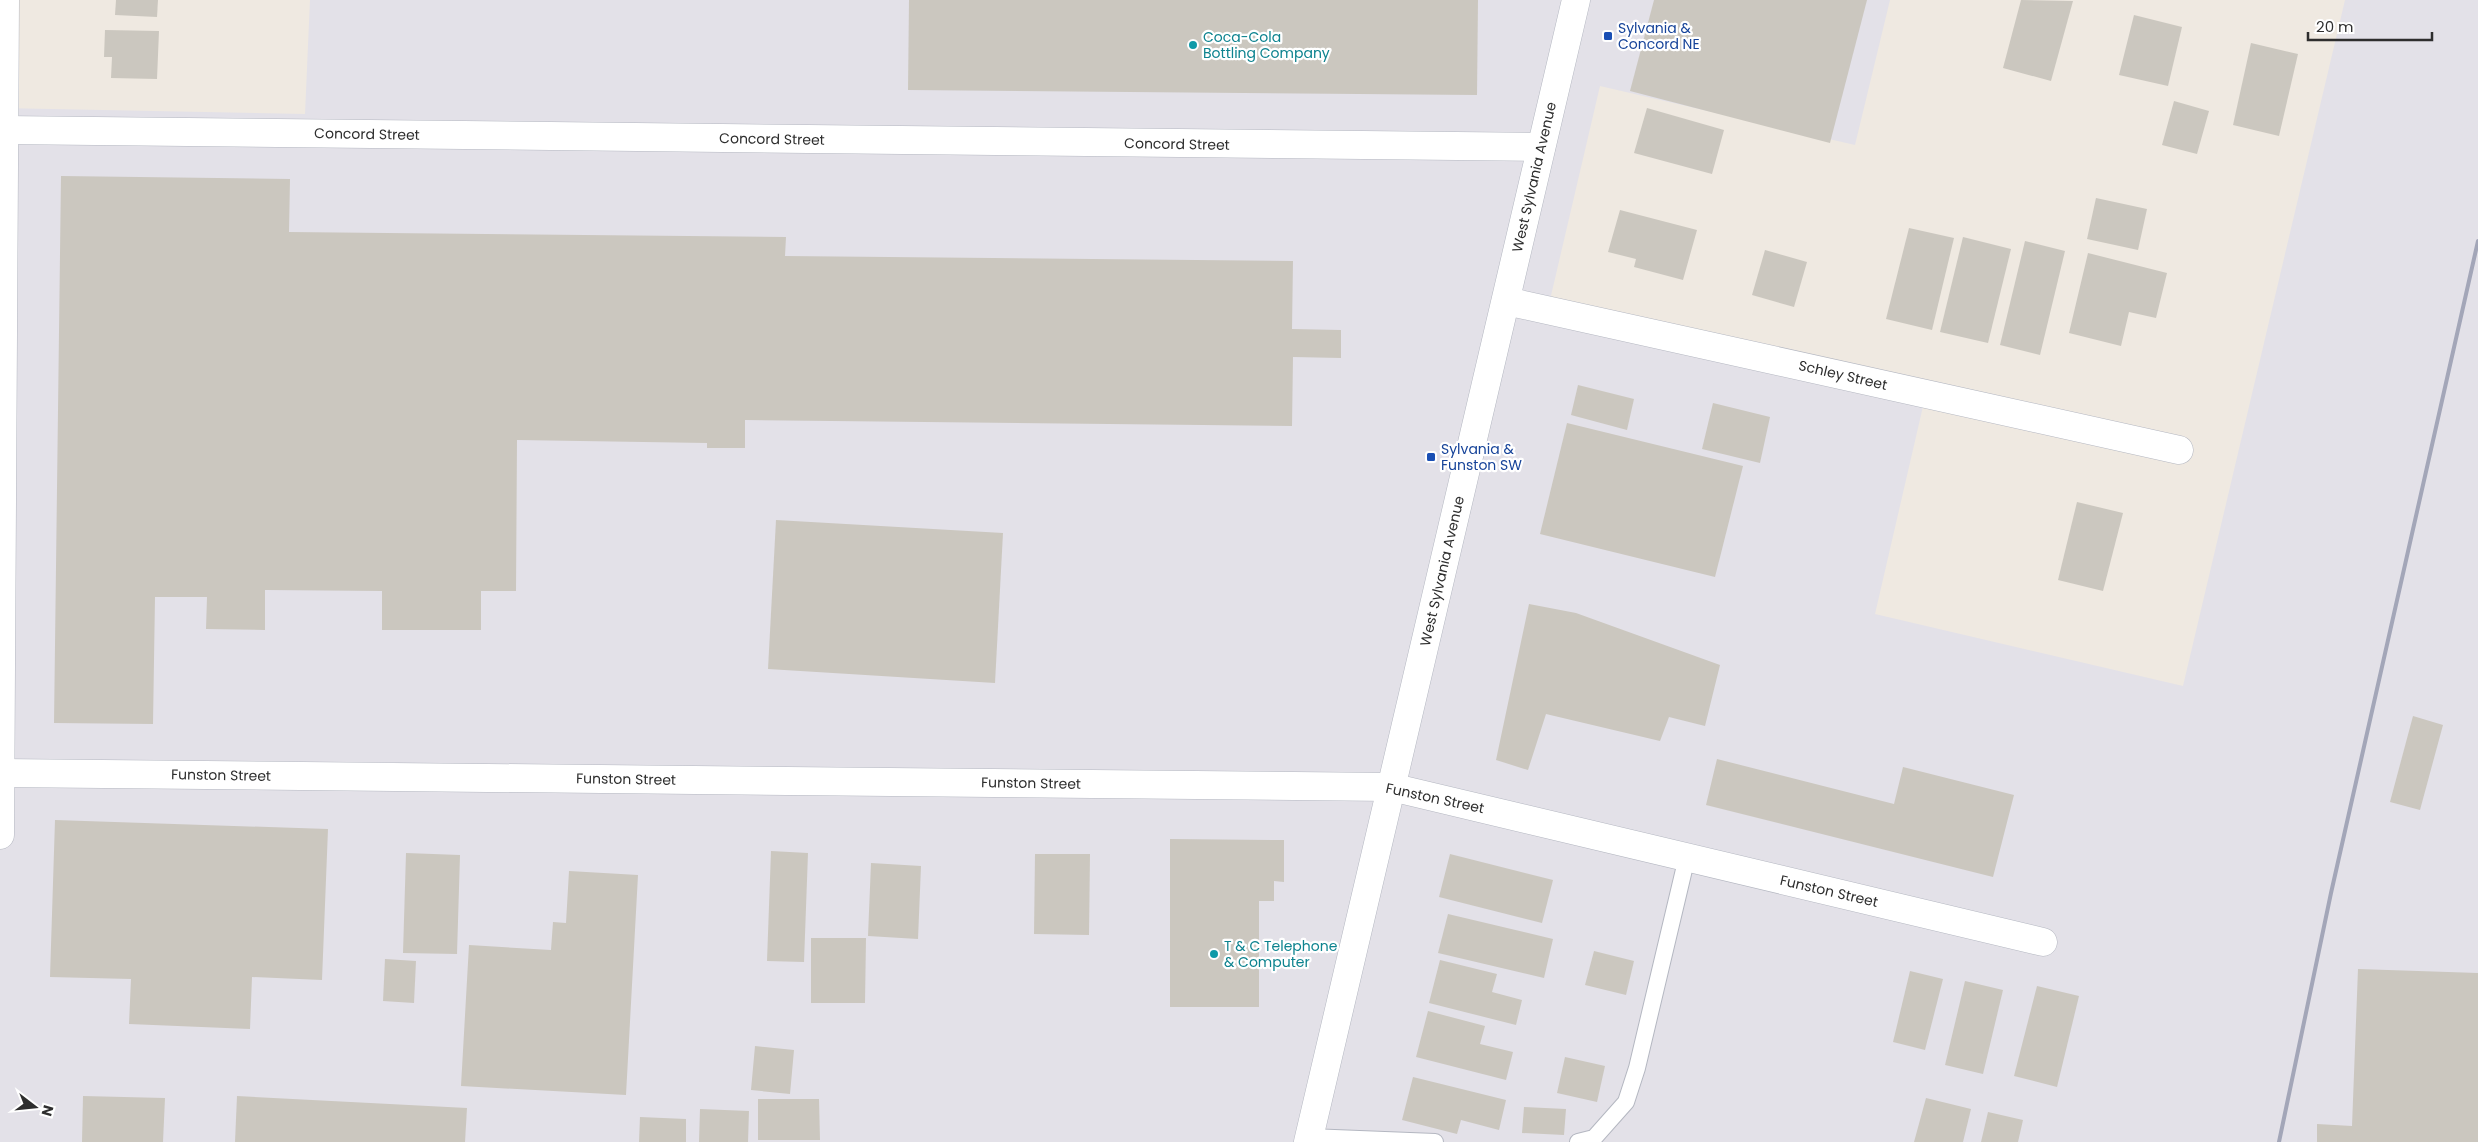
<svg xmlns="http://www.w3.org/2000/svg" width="2478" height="1142" viewBox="0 0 2478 1142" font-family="Poppins,sans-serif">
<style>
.industrial{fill:#e3e1e8}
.building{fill:#cbc7bf}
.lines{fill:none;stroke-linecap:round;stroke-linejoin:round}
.service-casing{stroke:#b4b7c1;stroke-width:18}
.minor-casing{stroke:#b4b7c1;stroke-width:29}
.secondary-casing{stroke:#b4b7c1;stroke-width:29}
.service{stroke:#fff;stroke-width:16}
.minor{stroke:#fff;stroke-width:28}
.secondary{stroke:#fff;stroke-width:28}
.rail{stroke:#a3a6b8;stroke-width:4}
.transit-dot{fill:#1a4fb4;stroke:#fff;stroke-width:2}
.culture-dot{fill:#0f9aa8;stroke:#fff;stroke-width:2}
.labels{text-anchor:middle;stroke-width:4.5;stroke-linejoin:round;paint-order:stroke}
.transit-label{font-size:14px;fill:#164399;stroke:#fff;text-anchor:start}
.culture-label{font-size:14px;fill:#0d838f;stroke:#fff;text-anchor:start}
.street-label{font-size:14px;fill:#2e2e2e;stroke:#fff}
</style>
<rect width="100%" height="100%" fill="#efe9e1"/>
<polygon class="industrial" points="310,0 1890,0 1855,145 1600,86 1546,317 1924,402 1875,614 2183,686 2345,0 2478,0 2478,1142 0,1142 0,108 305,114"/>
<g class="building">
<polygon points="116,0 158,0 157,17 115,15"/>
<polygon points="909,0 1478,0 1477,95 908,90"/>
<polygon points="1654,0 1867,0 1830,143 1630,91"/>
<polygon points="2021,0 2073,1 2051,81 2003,68"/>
<polygon points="2134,15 2182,27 2168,86 2119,75"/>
<polygon points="105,30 159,31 157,79 111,78 112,57 104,57"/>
<polygon points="2251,43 2298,54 2279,136 2233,125"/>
<polygon points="2174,101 2209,111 2197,154 2162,145"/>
<polygon points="1647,108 1724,130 1712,174 1634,153"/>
<polygon points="61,176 290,179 289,232 786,237 785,256 1293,261 1292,329 1341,330 1341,358 1293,357 1292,426 745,420 745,448 707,448 707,443 517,440 516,591 481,591 481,630 382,630 382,591 265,590 265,630 206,629 207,597 155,597 153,724 54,723"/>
<polygon points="2096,198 2147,209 2138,250 2087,239"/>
<polygon points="1620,210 1697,230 1683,280 1634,267 1636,259 1608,252"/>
<polygon points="1909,228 1954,238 1932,330 1886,319"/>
<polygon points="1963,237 2011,249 1988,343 1940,332"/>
<polygon points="2025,241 2065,251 2040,355 2000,345"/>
<polygon points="1765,250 1807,262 1794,307 1752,295"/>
<polygon points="2088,253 2167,273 2156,318 2129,312 2121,346 2069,333"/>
<polygon points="1578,385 1634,399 1627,430 1571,415"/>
<polygon points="1713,403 1770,417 1760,463 1702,449"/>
<polygon points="1567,423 1743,466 1715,577 1540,534"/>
<polygon points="2077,502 2123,513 2103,591 2058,580"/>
<polygon points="776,520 1003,533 995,683 768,669"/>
<polygon points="1529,604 1576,613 1720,665 1705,726 1669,717 1660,741 1546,714 1528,770 1496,760"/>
<polygon points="2413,716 2443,725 2420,810 2390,802"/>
<polygon points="1717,759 1894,804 1903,767 2014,795 1993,877 1706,805"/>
<polygon points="55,820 328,829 322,980 252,977 250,1029 129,1024 131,979 50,977"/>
<polygon points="1170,839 1284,840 1284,882 1274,881 1274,901 1259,901 1259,1007 1170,1007"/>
<polygon points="771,851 808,853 804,962 767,961"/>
<polygon points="406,853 460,855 457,954 403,953"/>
<polygon points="1035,854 1090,854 1089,935 1034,934"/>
<polygon points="1450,854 1553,880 1542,923 1439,897"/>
<polygon points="871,863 921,866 918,939 868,936"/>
<polygon points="569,871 638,875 626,1095 461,1086 469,945 551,950 553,922 566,923"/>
<polygon points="1448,914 1553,939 1544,978 1438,953"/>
<polygon points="811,938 866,938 865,1003 811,1003"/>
<polygon points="1594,951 1634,961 1626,995 1585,985"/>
<polygon points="385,959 416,961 414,1003 383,1001"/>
<polygon points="1440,960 1497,974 1492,992 1522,1000 1516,1025 1429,1003"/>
<polygon points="2358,969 2478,973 2478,1142 2317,1142 2317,1124 2352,1126"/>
<polygon points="1910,971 1943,979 1925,1050 1893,1042"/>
<polygon points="1965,981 2003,990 1983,1074 1945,1065"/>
<polygon points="2037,986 2079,996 2057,1087 2014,1076"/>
<polygon points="1428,1011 1485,1026 1480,1044 1513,1052 1506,1080 1416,1057"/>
<polygon points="755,1046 794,1050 790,1094 751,1090"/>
<polygon points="1565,1057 1605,1066 1597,1102 1557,1093"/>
<polygon points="1413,1077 1506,1100 1499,1130 1461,1120 1457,1134 1402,1120"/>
<polygon points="83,1096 165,1098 163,1142 82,1142"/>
<polygon points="237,1096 467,1108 465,1142 235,1142"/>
<polygon points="1926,1098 1971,1109 1963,1142 1914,1142"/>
<polygon points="758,1099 819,1099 820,1140 758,1140"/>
<polygon points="1524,1107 1566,1109 1564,1135 1522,1133"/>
<polygon points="700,1109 749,1111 748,1142 699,1142"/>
<polygon points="1988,1112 2023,1120 2018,1142 1981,1142"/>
<polygon points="640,1117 686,1119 686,1142 639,1142"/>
</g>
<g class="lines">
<defs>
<g id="service">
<polyline points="1309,1137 1435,1142"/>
<polyline points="1578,1142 1594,1138 1626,1102 1637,1068 1687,857"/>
</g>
<g id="minor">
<polyline points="3,130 1541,147"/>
<polyline points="1506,301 2179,450"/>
<polyline points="1,773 1391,787 2043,942"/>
<polyline points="0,835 5,0"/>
</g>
<polyline id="secondary" points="1308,1142 1576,0"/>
</defs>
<use href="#service" class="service-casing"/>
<use href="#minor" class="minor-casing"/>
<use href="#secondary" class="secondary-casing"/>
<use href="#service" class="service"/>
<use href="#minor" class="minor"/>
<use href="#secondary" class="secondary"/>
<polyline class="rail" points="2279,1142 2331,893 2478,241"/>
</g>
<g class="transit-dot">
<rect x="1603" y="31" width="10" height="10" rx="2.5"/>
<rect x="1426" y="452" width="10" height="10" rx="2.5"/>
</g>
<g class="culture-dot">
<circle cx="1193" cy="45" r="5"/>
<circle cx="1214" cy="954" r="5"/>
</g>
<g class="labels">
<g class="transit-label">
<text x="1618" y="33">Sylvania &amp;<tspan x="1618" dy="16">Concord NE</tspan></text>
<text x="1441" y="454">Sylvania &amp;<tspan x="1441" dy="16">Funston SW</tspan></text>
</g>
<g class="culture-label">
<text x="1203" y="42">Coca-Cola<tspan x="1203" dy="16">Bottling Company</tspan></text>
<text x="1224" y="951">T &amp; C Telephone<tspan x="1224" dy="16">&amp; Computer</tspan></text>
</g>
<g class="street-label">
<text transform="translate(367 134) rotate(1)" y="5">Concord Street</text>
<text transform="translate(772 139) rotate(1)" y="5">Concord Street</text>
<text transform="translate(1177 144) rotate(1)" y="5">Concord Street</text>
<text transform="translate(1534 177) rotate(-77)" y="5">West Sylvania Avenue</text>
<text transform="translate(1843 375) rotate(13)" y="5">Schley Street</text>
<text transform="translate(1442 571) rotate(-77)" y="5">West Sylvania Avenue</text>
<text transform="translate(221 775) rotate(1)" y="5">Funston Street</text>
<text transform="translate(626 779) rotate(1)" y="5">Funston Street</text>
<text transform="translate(1031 783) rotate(1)" y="5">Funston Street</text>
<text transform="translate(1435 798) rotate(12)" y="5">Funston Street</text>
<text transform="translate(1829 891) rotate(13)" y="5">Funston Street</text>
</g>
</g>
<g transform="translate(35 1107) rotate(106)" stroke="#ffffff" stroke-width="4" paint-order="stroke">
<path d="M0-4L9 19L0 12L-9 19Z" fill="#2e2e2e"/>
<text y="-8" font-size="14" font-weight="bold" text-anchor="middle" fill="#2e2e2e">N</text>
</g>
<path d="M2308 32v8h124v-8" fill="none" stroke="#2e2e2e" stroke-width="2.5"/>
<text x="2316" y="32" font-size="15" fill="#2e2e2e" stroke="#ffffff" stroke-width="4" paint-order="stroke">20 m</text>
</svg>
